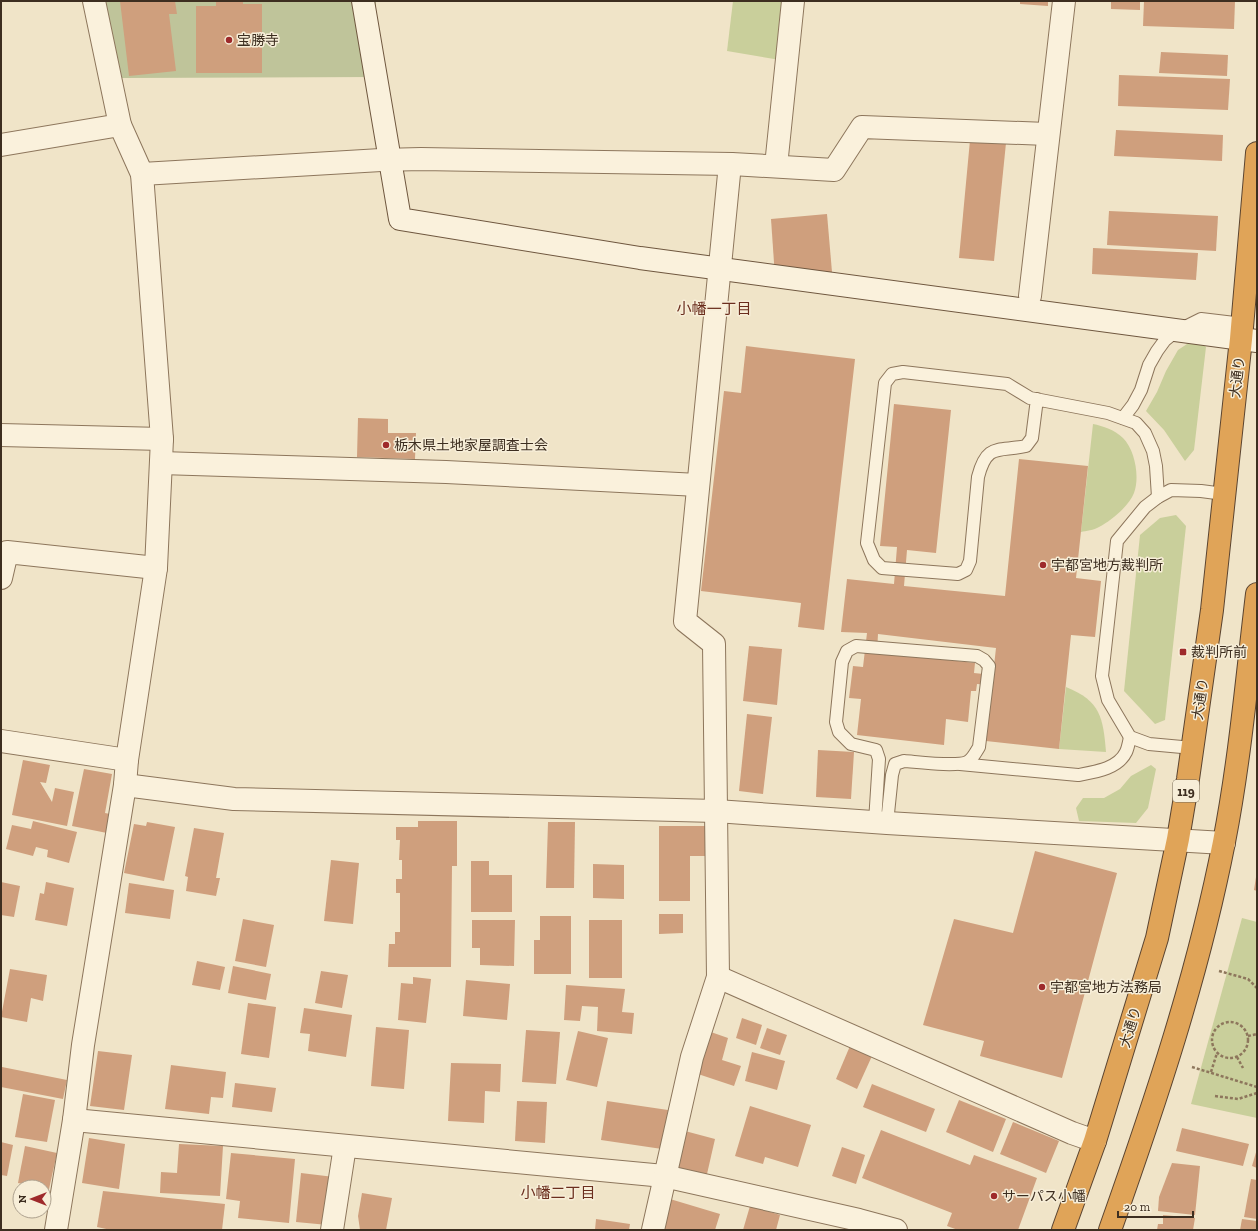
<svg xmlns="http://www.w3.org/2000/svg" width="1258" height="1231" viewBox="0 0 1258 1231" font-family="'Zilla Slab','Noto Sans JP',serif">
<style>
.green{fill:#c9cf9b}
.cemetery{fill:#bfc49a}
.building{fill:#cf9f7d;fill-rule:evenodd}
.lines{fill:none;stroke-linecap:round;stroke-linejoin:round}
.lane-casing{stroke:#8d765c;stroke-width:14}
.street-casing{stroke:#8d765c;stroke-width:24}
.secondary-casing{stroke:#6f573f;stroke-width:24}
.highway-casing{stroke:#5b4430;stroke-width:24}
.path{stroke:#8d765c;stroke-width:2.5;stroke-dasharray:3 2;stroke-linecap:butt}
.lane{stroke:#faf1dc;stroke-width:12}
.street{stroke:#faf1dc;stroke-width:22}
.secondary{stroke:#faf1dc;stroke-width:22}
.highway{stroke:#e0a458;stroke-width:22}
.poi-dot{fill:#9e2a2b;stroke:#f7eed8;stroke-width:1.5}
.labels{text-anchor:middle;stroke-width:3;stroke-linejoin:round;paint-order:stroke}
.shield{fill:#f7eed8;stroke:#756857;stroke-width:1}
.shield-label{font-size:13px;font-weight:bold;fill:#3d2e20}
.poi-label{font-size:14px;fill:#3d2e20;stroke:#f7eed8;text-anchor:start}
.street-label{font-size:14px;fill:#3d2e20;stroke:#f7eed8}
.neighbourhood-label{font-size:15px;fill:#6b2e1e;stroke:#f7eed8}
</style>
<rect width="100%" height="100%" fill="#f0e4c8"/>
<g class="green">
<polygon points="733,1 786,1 780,60 727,51"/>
<polygon points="1196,338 1206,347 1194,450 1185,461 1164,430 1146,411 1157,392 1166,371 1178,350"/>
<path d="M1093,424C1103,426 1115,430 1123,438C1135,450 1140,477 1134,493C1129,506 1111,521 1099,527C1094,530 1086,531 1081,532Z"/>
<polygon points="1176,515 1186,526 1165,720 1155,724 1124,691 1140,535 1160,518"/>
<path d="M1066,687C1101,701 1103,718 1106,752L1059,749Z"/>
<polygon points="1151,765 1156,769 1148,808 1136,823 1079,821 1076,808 1083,798 1104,798 1120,789 1131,776"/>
<polygon points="1242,918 1257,922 1257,1118 1191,1104"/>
</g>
<polygon class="cemetery" points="105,1 376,1 374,77 122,78"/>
<g class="building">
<polygon points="120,1 175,1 177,14 169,14 176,71 129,76"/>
<polygon points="216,1 243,1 243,4 262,4 262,73 196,73 196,6 216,6"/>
<polygon points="1020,1 1048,1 1048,6 1020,4"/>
<polygon points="1111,1 1140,1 1140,10 1111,9"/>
<polygon points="1144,1 1235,1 1234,29 1143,26"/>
<polygon points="1161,52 1228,55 1227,76 1159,73"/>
<polygon points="1119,75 1230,79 1228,110 1118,106"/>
<polygon points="1116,130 1223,135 1222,161 1114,156"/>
<polygon points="970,140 1006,143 994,261 959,258"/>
<polygon points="1109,211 1218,216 1216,251 1107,245"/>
<polygon points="827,214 832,272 775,277 771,219"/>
<polygon points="1093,248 1198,253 1196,280 1092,274"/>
<polygon points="746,346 855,359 824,630 798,627 801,603 701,591 724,391 741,393"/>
<path d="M894,404L951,410L936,553L907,550L904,586L1005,596L1019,459L1088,466L1076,578L1101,581L1095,637L1071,635L1059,749L986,741L991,685L977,684L976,691H971L968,722L946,719L944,745L857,735L861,699L849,698L853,666L863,667L867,633L841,632L847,579L894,584L897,547L880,546ZM878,634L996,648L993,675L974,673L975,663L877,652Z"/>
<polygon points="358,418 388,419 388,433 416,433 415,459 357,457"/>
<polygon points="749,646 782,649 777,705 743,701"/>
<polygon points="747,714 772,717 763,794 739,791"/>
<polygon points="818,750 854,752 851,799 816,797"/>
<polygon points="23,760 50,765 46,783 40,782 52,802 55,788 74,792 67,826 12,815"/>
<polygon points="84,769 112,774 105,813 110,814 107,833 72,826"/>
<polygon points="33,821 77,832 69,863 47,857 48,850 36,847 33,856 6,849 12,825 31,829"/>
<polygon points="418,821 457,821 457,866 452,866 451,967 388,967 389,944 395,944 395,932 400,932 400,893 396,893 396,879 402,879 402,860 399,860 400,840 396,840 396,827 418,827"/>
<polygon points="147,822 175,827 164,881 124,873 134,824 146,826"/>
<polygon points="548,822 575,822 574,888 546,888"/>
<polygon points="659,826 710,826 710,856 690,856 690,901 659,901"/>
<polygon points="194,828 224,833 216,878 220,878 216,896 186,891 188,877 185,876"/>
<polygon points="1035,851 1117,873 1062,1078 980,1056 984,1041 923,1025 954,919 1013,933"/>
<polygon points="331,860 359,863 353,924 324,921"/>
<polygon points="471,861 489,861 489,875 512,875 512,912 471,912"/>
<polygon points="593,864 624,865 624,899 593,898"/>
<polygon points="1256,877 1257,877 1257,891 1254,890"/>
<polygon points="1,882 20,886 14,917 1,915"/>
<polygon points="46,882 74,888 67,926 35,920 40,893 44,894"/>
<polygon points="129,883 174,890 170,919 125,913"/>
<polygon points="659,914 683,914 683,933 659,934"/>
<polygon points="540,916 571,916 571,974 534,974 534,940 540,940"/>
<polygon points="243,919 274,925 266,967 235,961"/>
<polygon points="472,920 515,920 514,966 480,965 480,948 472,948"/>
<rect x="589" y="920" width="33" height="58"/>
<polygon points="197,961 225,967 220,990 192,985"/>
<polygon points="233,966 271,974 266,1000 228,993"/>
<polygon points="10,969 47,975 43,1001 31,998 27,1022 1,1017"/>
<polygon points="321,971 348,975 342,1008 315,1003"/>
<polygon points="413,977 431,979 426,1023 398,1020 401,983 413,984"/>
<polygon points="466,980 510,984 507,1020 463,1016"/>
<polygon points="566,985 625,989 622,1012 634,1013 632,1034 597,1031 598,1007 582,1006 580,1021 564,1020"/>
<polygon points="248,1003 276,1007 269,1058 241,1054"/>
<polygon points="304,1008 352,1015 346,1057 308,1051 310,1034 300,1033"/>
<polygon points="742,1018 762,1025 756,1045 736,1038"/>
<polygon points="376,1027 409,1030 404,1089 371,1086"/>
<polygon points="767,1028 787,1035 780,1055 760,1048"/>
<polygon points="526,1030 560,1032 556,1084 522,1082"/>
<polygon points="578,1031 608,1038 597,1087 566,1080"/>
<polygon points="708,1031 728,1038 722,1060 741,1066 734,1086 695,1073"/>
<polygon points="850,1046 872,1056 857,1089 836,1079"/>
<polygon points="98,1051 132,1055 124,1110 90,1106"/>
<polygon points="752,1052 785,1061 777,1090 745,1081"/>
<polygon points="451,1063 501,1064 500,1092 485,1091 484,1123 448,1121"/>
<polygon points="171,1065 226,1072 223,1098 211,1097 209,1114 165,1109"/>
<polygon points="2,1067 67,1080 63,1099 1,1087"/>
<polygon points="235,1083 276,1088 272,1112 232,1107"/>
<polygon points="872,1084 935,1109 926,1132 863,1107"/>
<polygon points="23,1094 55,1100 47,1142 15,1137"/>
<polygon points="959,1100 1006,1119 993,1152 946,1132"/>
<polygon points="517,1101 547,1102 545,1143 515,1141"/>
<polygon points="607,1101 668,1110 662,1149 601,1140"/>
<polygon points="750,1106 811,1125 798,1167 765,1157 763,1164 735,1156"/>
<polygon points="1013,1122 1059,1141 1046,1173 1000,1154"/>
<polygon points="1182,1128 1249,1144 1243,1166 1176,1151"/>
<polygon points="881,1130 970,1165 974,1155 1037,1178 1018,1230 958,1230 947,1226 952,1213 862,1178"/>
<polygon points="685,1131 715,1139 707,1174 676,1167"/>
<polygon points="89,1138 125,1144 119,1189 82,1183"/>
<polygon points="1,1142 13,1145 7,1176 1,1175"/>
<polygon points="179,1144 223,1146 220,1196 160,1193 161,1172 177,1173"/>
<polygon points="25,1146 57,1153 49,1189 18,1183"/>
<polygon points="842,1147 865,1155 856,1184 832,1176"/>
<polygon points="1257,1149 1257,1168 1252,1166"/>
<polygon points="231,1153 295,1159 289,1223 238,1218 240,1201 226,1199"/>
<polygon points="1172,1163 1200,1166 1195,1215 1158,1211 1159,1197"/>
<polygon points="301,1173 334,1177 328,1225 296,1222"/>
<polygon points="1251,1179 1257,1180 1257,1219 1244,1217"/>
<polygon points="103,1191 225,1204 222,1230 111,1230 97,1227"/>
<polygon points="362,1193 392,1198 386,1230 360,1230 358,1216"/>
<polygon points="670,1199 720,1214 715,1230 664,1230"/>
<polygon points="750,1206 780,1215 776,1230 743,1230"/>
<polygon points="1163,1215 1195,1218 1193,1230 1157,1230 1158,1224 1163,1224"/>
<polygon points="596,1219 630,1224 629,1230 595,1230"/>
<polygon points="1242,1219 1257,1221 1257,1230 1240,1230"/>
</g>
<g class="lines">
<defs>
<g id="lane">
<path d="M1037,399L1032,438L1026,446C999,452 987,442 978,477L970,561L966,570L958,574L882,568L874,560L867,543L885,383L892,374L903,372L1007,384L1030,398L1108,413L1136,423L1145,433L1153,451L1156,466L1158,497"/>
<polyline points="1123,418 1133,405 1141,390 1149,365 1157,351 1165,340 1175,332 1201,319 1243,324"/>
<polyline points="1193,748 1149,744 1130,737 1108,700 1102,676 1117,541 1145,507 1158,497 1171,490 1201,491 1224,494"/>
<path d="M960,764L1078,775C1094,772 1118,769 1126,752C1128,748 1129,742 1130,737"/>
<path d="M875,822L879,759L876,750L851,744L839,732L836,722L842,662L847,651L856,646L977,656L984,660L989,666L979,747C976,752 972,760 967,762C956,767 918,762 904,761L895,764L892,775L887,823"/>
</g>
<g id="street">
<polyline points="1,145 120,125"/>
<polyline points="776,166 793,1"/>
<polyline points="142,174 381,160 421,159 732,164 834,170 862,127 1047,134"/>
<polyline points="1030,296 1064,1"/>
<polyline points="1,435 162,439"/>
<polyline points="161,463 446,472 698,485"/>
<polyline points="1,578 7,552 156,568"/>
<polyline points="1,741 127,760"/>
<polyline points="125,785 234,799 716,811 887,823 1224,843"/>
<polyline points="718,977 1072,1133 1095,1141"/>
<polyline points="74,1120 664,1176 859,1220 896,1230"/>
<polyline points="56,1230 74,1120 83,1045 125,785 127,760 156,568 162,439 142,174 120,125 94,1"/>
<polyline points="332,1230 345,1146"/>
<polyline points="653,1230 692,1057 718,977 714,644 685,621 730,164"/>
</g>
<polyline id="secondary" points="363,1 400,219 640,258 1257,341"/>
<g id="highway">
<polyline points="1063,1230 1095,1141 1157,938 1178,839 1188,779 1212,610 1241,339 1257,153"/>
<path d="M1110,1230C1155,1103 1198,975 1224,842C1240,760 1247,677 1257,594"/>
</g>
</defs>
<use href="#lane" class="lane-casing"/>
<use href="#street" class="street-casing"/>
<use href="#secondary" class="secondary-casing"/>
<use href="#highway" class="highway-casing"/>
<g class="path">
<polyline points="1219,971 1248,979 1257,988"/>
<circle cx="1230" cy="1040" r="18"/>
<polyline points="1248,1036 1257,1034"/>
<polyline points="1237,1057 1243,1068"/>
<polyline points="1192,1067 1257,1087"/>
<polyline points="1211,1072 1217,1053"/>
<polyline points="1215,1096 1238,1099 1257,1093"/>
</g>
<use href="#lane" class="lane"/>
<use href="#street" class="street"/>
<use href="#secondary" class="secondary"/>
<use href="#highway" class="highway"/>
</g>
<g class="poi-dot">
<circle cx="229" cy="40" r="4"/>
<circle cx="386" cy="445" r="4"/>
<circle cx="1043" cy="565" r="4"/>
<rect x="1179" y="648" width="8" height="8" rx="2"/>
<circle cx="1042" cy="987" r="4"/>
<circle cx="994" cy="1196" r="4"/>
</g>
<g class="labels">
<rect class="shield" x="1173" y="780" width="26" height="22" rx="3"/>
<g class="shield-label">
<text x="1186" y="796">119</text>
</g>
<g class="poi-label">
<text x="237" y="45">宝勝寺</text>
<text x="394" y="450">栃木県土地家屋調査士会</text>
<text x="1051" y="570">宇都宮地方裁判所</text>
<text x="1191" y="657">裁判所前</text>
<text x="1050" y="992">宇都宮地方法務局</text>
<text x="1002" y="1201">サーパス小幡</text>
</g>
<g class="street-label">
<text transform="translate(1237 377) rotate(-83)" y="5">大通り</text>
<text transform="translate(1200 699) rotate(-82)" y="5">大通り</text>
<text transform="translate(1130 1027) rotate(-73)" y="5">大通り</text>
</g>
<g class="neighbourhood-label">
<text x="714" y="314">小幡一丁目</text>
<text x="558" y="1198">小幡二丁目</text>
</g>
</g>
<rect width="1258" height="1231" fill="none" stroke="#3d2e20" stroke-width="4"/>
<g transform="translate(32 1199) rotate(270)"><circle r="19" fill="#f7eed8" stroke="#ada18e"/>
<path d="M0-3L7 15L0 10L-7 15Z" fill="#9e2a2b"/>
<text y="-6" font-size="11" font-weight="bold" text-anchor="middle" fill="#3d2e20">N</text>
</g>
<path d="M1118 1211v6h75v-6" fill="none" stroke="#3d2e20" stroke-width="2"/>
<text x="1124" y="1211" font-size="12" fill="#3d2e20" stroke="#f7eed8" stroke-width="3" paint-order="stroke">20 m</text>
</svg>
